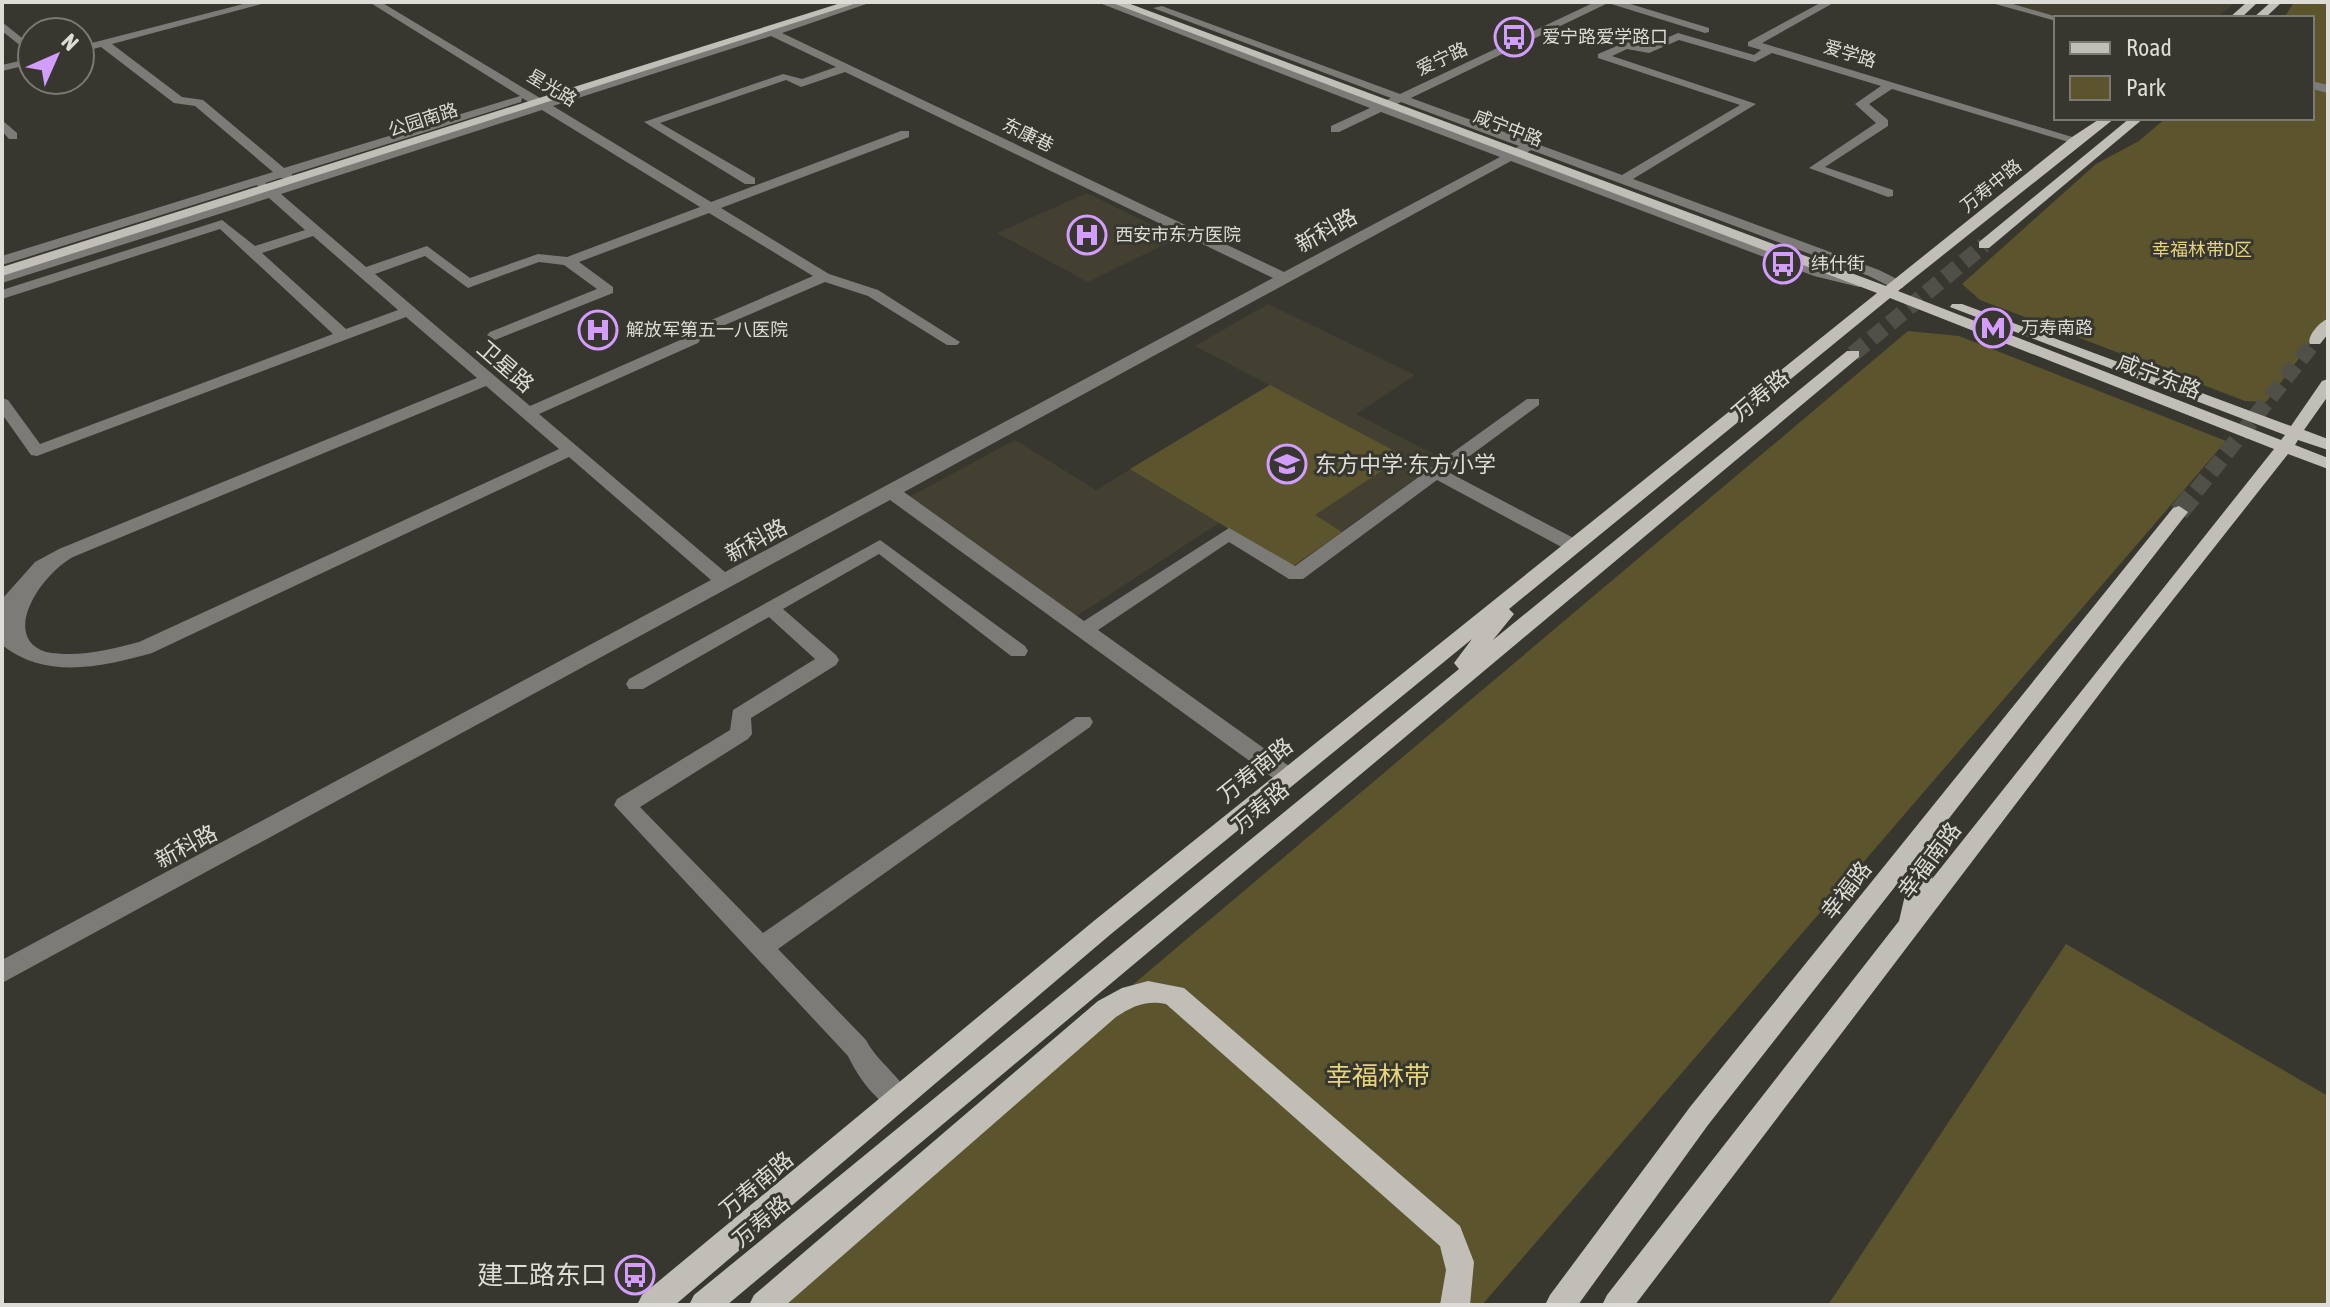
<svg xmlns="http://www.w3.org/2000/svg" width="2330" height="1307" viewBox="0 0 2330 1307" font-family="'Asap Condensed','Noto Sans SC',sans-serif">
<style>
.built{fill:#434032}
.green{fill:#5c542d}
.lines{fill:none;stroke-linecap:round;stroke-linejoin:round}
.major-tunnel-far1{stroke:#515048;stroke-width:16;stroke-dasharray:16 8;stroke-linecap:butt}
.major-tunnel{stroke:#515048;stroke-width:20;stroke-dasharray:20 10;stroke-linecap:butt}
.minor{fill:#7c7b77;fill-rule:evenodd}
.major{fill:#c0beb6;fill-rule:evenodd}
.labels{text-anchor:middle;stroke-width:6;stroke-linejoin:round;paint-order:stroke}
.far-poi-label{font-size:18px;fill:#dddcd7;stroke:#38372f;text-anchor:start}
.far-street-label{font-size:18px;fill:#dddcd7;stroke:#38372f}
.far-park-label{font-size:18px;fill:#e5d47b;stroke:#38372f}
.street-label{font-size:22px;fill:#dddcd7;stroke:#38372f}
.poi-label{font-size:22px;fill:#dddcd7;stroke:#38372f;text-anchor:start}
.near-park-label{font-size:26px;fill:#e5d47b;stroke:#38372f}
.near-poi-label{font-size:26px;fill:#dddcd7;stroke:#38372f;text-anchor:end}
</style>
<rect width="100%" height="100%" fill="#38372f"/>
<g class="built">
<polygon points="2236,2 2216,18 2064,18 2005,3"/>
<polygon points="1087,193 1178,238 1088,282 997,233"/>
<polygon points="1268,304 1415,375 1356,414 1443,459 1292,567 1219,523 1075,617 909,497 1015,440 1096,490 1269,385 1195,346"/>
</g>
<g class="green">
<polygon points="2294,2 2328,2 2328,320 2266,402 2245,401 1980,300 1962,284 2096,164 2139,141 2166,118 2312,118 2312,18 2284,18"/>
<polygon points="1908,331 1959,336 2226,441 1482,1305 753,1305"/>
<polygon points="1270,385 1404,456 1315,515 1342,532 1292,567 1130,469"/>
<polygon points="2066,944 2328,1096 2328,1305 1828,1305"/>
</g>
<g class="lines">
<g class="major-tunnel-far1">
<polyline points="1853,354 1984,245"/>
<polyline points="2196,491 2315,341"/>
</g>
<polyline class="major-tunnel" points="2179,512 2198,489"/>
<g class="minor">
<path d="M251,2H269L112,44L182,97L203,100L284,168L520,96L369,2H381L545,101L763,32V28L773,29L856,2H872L782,33L1284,272L1500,157L1381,112L1339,132H1331V126L1370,108L1097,2H1112L1380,103L1391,98L1153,8L1162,6L1400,94L1595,2H1624L1709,28V32L1705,33L1608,3L1411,98L1622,175L1740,105L1598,58V54L1626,42L1648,46L1678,33L1754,55L1761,50L1748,46V42L1822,2H1835L1762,43L2082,140L2072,143L1892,89L1869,104L1888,120V126L1825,167L1893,190V196L1888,197L1809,168L1876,123L1855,104L1881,86L1772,53L1755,62L1679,40L1649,53L1627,49L1612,56L1756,104L1633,179L1879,270L1903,282V288H1893L1869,276L1531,150L1521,156L1866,283L1859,287L1814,276L1511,161L904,492L1084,621L1229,528L1295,566L1527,399H1539V405L1448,472L1581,542L1583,546L1581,550H1567L1437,480L1303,579H1289L1229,542L1098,630L1296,771L1299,777L1296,783H1280L890,500L2,983V960L711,580L569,457L152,653C102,667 46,680 2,645L3,598L35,562L59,549L477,378L406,317L37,456L31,455L2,414V398L8,400L40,444L333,334L220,229L2,299V290L222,220L255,246L305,230L269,198L2,283V274L261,192L257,185L2,265V256L273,172L195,106L174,103L101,47L80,52V46ZM771,36L836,67L802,79L783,74L644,122L745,184H755V178L660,123L786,80L801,87L845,72L1273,278L725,572L539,414L698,343L704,334L825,282L868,296L947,345H957L960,342L878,290L829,274L721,208L909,137V131H901L711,202L553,106ZM522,98L534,105L273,188L265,183L280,178L292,180V174L521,102ZM1401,102L1519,146L1509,152L1391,107ZM542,110L700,207L567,257L538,254L470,278L427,246L366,267L281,194ZM709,213L813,276L693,328L687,337L530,406L375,274L425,256L468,288L539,262L564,265L597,289L490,332L487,335L495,340L613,293V287L579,262ZM313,236L398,310L346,329L262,253ZM486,386L559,449L139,642C108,650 79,658 46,652C0,637 40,575 73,557Z"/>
<polygon points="1988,2 2006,2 2061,18 2056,18 2056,21"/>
<polygon points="2,22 32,46 32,55 2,31"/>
<polygon points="32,58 32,64 2,71 2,65"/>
<polygon points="2312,81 2328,85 2328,93 2312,89"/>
<polygon points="2,120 17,133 17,139 9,139 2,131"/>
<path d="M880,540L1025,646L1028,651L1025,656H1011L879,554L783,609L836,655L839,660L836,665L751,718L752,734L748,739L640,807L763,933L1076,717H1090L1093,722L1090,727L778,949L866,1040C878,1063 901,1076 911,1099L907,1108L898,1111C876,1103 858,1077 848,1056L614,805L617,799L730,730L733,710L815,659L769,617L643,689H629L626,684L629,679Z"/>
</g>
<g class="major">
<polygon points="844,2 860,2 2,276 2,267"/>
<polygon points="1110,2 1125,2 1886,286 2072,137 2101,118 2115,118 1898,291 2281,440 2285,435 1950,307 1952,304 1962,304 2291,426 2322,381 2328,379 2328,396 2304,430 2328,439 2328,450 2298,440 2295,445 2328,458 2328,469 2288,454 2123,663 1635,1305 1602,1305 1607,1295 1899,921 1912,865 1708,1125 1578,1305 1545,1305 1550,1295 1690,1107 2173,508 2179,506 2188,512 1943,826 1932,879 2274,449 1890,298 1509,609 1514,614 1493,640 1847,351 1859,351 1859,357 727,1305 689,1305 694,1295 1459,669 1454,663 1472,639 1111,934 675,1305 637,1305 642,1295 1095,920 1877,293"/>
<polygon points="2247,2 2258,2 2241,18 2229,18"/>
<polygon points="2271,2 2282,2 2265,18 2253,18"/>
<polygon points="2130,118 2144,118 1989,248 1979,248 1979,242"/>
<path d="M2328,319V334L2320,344H2310C2306,337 2320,321 2328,319Z"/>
<path d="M1148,981L1184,988L1460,1226L1474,1262L1470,1305H1440L1446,1270L1440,1246L1166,1004C1146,1000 1133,1006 1116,1017L786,1305H749L754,1295L1098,1001L1122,988Z"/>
</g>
</g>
<defs>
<symbol id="bus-ring" viewBox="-11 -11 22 22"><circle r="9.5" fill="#38372f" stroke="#d29dfd" stroke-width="1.5"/><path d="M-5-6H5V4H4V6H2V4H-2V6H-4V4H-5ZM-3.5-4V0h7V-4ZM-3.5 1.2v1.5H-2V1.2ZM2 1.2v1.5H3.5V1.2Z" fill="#d29dfd"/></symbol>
<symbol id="hospital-ring" viewBox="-11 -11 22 22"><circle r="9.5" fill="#38372f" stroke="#d29dfd" stroke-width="1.5"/><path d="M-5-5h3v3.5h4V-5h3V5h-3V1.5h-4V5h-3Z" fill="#d29dfd"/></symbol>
<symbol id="metro-ring" viewBox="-11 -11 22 22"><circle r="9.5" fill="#38372f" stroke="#d29dfd" stroke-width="1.5"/><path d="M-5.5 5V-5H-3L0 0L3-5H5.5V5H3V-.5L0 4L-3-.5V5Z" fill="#d29dfd"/></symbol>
<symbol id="school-ring" viewBox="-11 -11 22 22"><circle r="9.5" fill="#38372f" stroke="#d29dfd" stroke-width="1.5"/><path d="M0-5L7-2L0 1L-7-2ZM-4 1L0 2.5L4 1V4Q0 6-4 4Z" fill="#d29dfd"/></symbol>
</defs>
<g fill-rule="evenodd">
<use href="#bus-ring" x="1492" y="15" width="44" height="44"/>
<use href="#hospital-ring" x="1065" y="213" width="44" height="44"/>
<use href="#bus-ring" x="1761" y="242" width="44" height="44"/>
<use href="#metro-ring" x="1971" y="306" width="44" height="44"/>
<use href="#hospital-ring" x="576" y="308" width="44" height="44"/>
<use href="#school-ring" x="1265" y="442" width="44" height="44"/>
<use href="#bus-ring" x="613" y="1253" width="44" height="44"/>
</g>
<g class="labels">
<g class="far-poi-label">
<text x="1542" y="43">爱宁路爱学路口</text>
<text x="1115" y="241">西安市东方医院</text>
<text x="1811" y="270">纬什街</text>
<text x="2021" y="334">万寿南路</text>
<text x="626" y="336">解放军第五一八医院</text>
</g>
<g class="far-street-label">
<text transform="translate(1850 54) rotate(17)" y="6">爱学路</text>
<text transform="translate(1442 59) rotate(-25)" y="6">爱宁路</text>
<text transform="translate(552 88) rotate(31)" y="6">星光路</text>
<text transform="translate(423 120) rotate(-18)" y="6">公园南路</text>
<text transform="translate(1508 128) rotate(21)" y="6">咸宁中路</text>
<text transform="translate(1028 135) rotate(26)" y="6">东康巷</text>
<text transform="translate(1991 186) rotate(-39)" y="6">万寿中路</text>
</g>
<g class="far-park-label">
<text x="2202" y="256">幸福林带D区</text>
</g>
<g class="street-label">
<text transform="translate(1326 230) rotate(-29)" y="8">新科路</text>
<text transform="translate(506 366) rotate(41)" y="8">卫星路</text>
<text transform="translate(2159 376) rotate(21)" y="8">咸宁东路</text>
<text transform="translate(1760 395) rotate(-40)" y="8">万寿路</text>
<text transform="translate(756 540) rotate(-28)" y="8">新科路</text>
<text transform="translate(1255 770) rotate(-39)" y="8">万寿南路</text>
<text transform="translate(1260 807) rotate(-40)" y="8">万寿路</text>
<text transform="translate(186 846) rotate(-28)" y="8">新科路</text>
<text transform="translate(1929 860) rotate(-53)" y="8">幸福南路</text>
<text transform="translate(1846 890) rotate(-52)" y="8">幸福路</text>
<text transform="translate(756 1184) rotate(-40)" y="8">万寿南路</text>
<text transform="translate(761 1221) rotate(-40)" y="8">万寿路</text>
</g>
<g class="poi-label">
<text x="1315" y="472">东方中学·东方小学</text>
</g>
<g class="near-park-label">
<text x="1378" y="1085">幸福林带</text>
</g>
<g class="near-poi-label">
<text x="607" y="1284">建工路东口</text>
</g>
</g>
<rect width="2330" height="1307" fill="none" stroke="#dddcd7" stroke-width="8"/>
<rect x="2054" y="16" width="260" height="104" fill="#38372f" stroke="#7a7972" stroke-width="2"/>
<rect x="2070" y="42" width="40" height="12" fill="#c0beb6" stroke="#7a7972" stroke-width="2"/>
<text x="2126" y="56" font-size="24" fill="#dddcd7">Road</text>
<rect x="2070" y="76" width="40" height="24" fill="#5c542d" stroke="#7a7972" stroke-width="2"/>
<text x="2126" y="96" font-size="24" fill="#dddcd7">Park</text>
<g transform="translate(56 56) rotate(45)"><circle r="38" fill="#38372f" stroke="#7a7972" stroke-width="2"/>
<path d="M0-6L14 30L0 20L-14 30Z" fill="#d29dfd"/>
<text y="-12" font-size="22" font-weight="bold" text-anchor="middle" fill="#dddcd7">N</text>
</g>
</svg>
